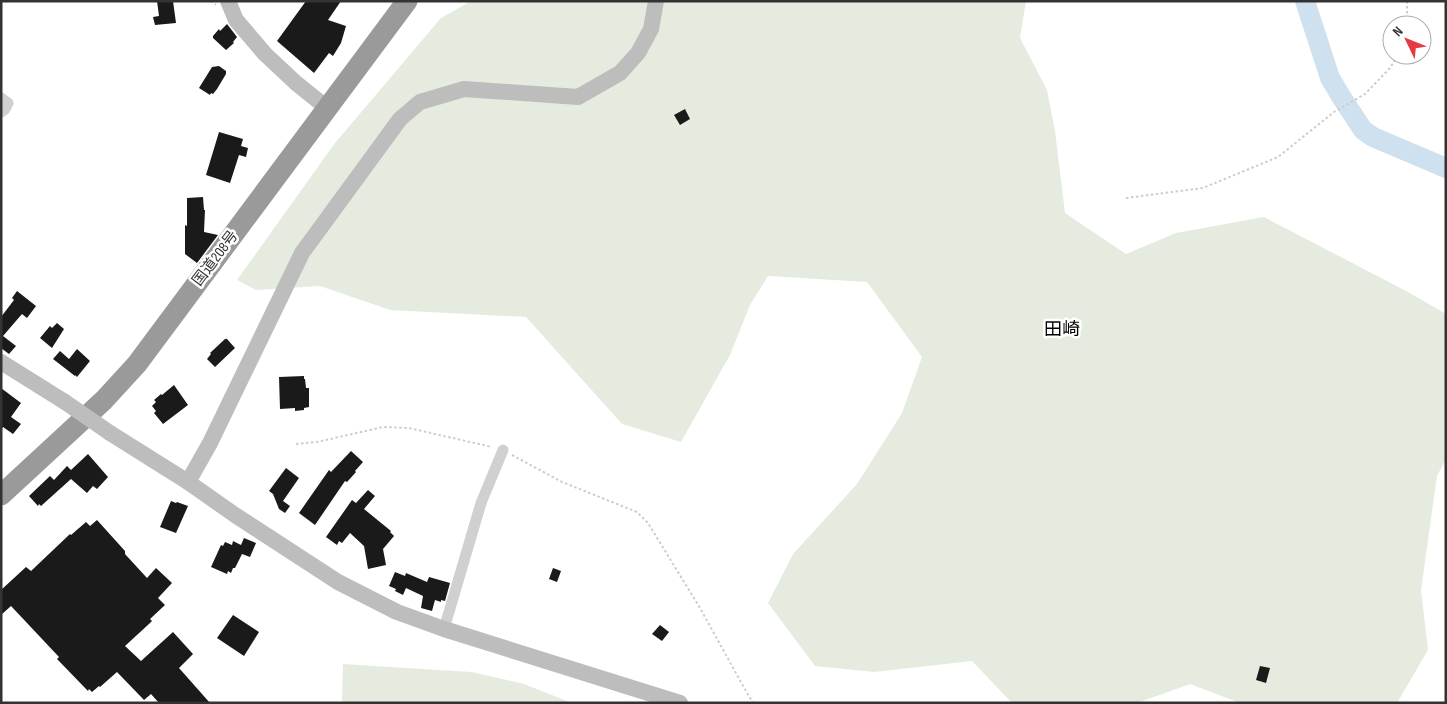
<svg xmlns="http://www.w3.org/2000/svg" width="1447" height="704" viewBox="0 0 1447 704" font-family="'Sofia Sans Condensed','Noto Sans JP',sans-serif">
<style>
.green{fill:#e5ecdf}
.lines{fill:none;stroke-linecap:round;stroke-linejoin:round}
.river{stroke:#cfe1ee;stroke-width:20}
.building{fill:#1a1a1a}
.path{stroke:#cdcdcd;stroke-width:2;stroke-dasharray:2.5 2.5;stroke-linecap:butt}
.street{stroke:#d0d0d0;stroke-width:11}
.secondary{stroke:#bdbdbd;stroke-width:16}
.highway{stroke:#9a9a9a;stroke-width:21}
.secondary-bridge{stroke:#bdbdbd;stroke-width:16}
.labels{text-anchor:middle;stroke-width:5;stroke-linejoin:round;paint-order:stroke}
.street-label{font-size:15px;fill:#333;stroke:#fff}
.quarter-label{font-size:18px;fill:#000;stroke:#fff}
</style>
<rect width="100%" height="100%" fill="#fff"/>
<g class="green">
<polygon points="471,1 1026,1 1020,38 1047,90 1055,131 1065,213 1126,254 1176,233 1264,217 1408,292 1446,314 1446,459 1437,476 1421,590 1428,650 1397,703 1240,703 1190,684 1137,703 1012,703 972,661 874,672 815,666 768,603 793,554 857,484 902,413 922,357 867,282 768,276 750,305 730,355 681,442 622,424 526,317 390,310 320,286 256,290 237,280 335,143 441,18"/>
<polygon points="343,664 472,672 524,684 572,703 342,703"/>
</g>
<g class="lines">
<polyline class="river" points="1305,1 1330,78 1342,98 1363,130 1373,137 1446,168"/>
</g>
<g class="building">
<polygon points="157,1 173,1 176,23 155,25 153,17 159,16"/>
<polygon points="306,1 341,1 328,20 346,26 341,43 333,56 329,53 314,73 277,41"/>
<polygon points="227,24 237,37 233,42 234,43 226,50 213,38 213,36 219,29 220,31"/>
<polygon points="219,66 226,71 226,74 217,89 213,94 211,93 210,95 199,88 212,67"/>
<polygon points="685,109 690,119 680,125 674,115"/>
<polygon points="219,132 243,139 241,146 248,148 246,157 239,155 230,183 206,175"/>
<polygon points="203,197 204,210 205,210 204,232 218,235 197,263 185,254 185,225 187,226 187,198"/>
<polygon points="17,291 36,306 27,318 22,314 3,336 16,346 9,354 1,348 1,317 14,300 12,298"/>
<polygon points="57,323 64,329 52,348 40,338 50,326 52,328"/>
<polygon points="225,339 227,339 235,348 215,367 207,359 211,354 210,353"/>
<polygon points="77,349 90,361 77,377 75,375 75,376 53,359 60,351 69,359"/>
<polygon points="304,376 304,379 305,379 306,388 309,388 309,407 304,408 304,410 295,411 295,408 280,409 279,377"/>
<polygon points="174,385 188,405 163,424 154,413 156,411 152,406 156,402 154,400 161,394 162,395"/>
<polygon points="1,388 21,403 11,417 21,424 13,434 3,427 1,430"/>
<polygon points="351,451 363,462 355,471 356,472 347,482 345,481 315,525 299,513 329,470 331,472"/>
<polygon points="88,454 108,477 97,489 93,486 87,493 71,479 41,506 39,504 38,506 29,496 50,476 54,480 67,466 71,470"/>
<polygon points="286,468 299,478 283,501 290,506 285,513 279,509 273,494 269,491"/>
<polygon points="368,490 375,496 364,509 391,531 390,532 394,536 383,549 386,565 368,569 364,546 350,533 342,543 339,541 337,545 326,537 352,500 356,503"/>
<polygon points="171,501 176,503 177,502 188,506 176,533 160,527"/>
<polygon points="97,520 125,551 125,554 147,578 156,568 172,583 158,598 165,605 150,619 152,621 150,623 125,646 141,661 173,632 193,654 179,668 210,703 159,703 151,694 144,700 117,672 100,687 99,686 92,692 89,689 88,691 57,659 59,657 11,606 1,615 1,590 26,567 31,571 70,534 71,535 86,522 90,526"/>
<polygon points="244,538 256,543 250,557 242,554 235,568 233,568 231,573 228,571 227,574 211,567 221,545 223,546 225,542 232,545 233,541 241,545"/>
<polygon points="553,568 561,571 557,582 549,579"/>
<polygon points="395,572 405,576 406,573 427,582 429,577 450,583 445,601 441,600 441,602 435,600 432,611 421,608 423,596 406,588 403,595 395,591 396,589 389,586"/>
<polygon points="233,615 259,632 244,656 217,638"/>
<polygon points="660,625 669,632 662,641 652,634"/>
<polygon points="1260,666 1270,668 1266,683 1256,680"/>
</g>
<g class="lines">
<g class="path">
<polyline points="211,1 216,5"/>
<polyline points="1407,1 1407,25"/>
<polyline points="1126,198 1203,188 1278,157 1334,112 1365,94 1390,68 1398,55"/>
<polyline points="296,444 317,442 383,427 409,428 492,447"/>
<polyline points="512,455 562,482 637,512 648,523 700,608 742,684 753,703"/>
</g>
<g class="street">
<polyline points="1,98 8,103 5,109 1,112"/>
<polyline points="444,629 481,503 503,450"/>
</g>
<g class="secondary">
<polyline points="228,1 236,20 265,54 296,83 327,108"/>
<polyline points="1,362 65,402"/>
<polyline points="110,433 188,482 235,515 338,582 397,612 444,629 680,703"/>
<polyline points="188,482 210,443 302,253 400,119 420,102 464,89 578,97 620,73 638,53 651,29 656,1"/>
</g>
<polyline class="highway" points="1,495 104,400 137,364 407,1"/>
<polyline class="secondary-bridge" points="65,402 110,433"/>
</g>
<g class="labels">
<g class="street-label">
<text transform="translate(215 258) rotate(-53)" y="5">国道208号</text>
</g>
<g class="quarter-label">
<text x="1062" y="335">田崎</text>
</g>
</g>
<rect width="1447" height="704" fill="none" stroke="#333333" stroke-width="5"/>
<g transform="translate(1407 40) rotate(313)"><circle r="24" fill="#ffffff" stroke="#adadad"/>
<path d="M0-4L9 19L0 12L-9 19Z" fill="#e63942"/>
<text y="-8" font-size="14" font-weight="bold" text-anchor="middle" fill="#333333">N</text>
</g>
</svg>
